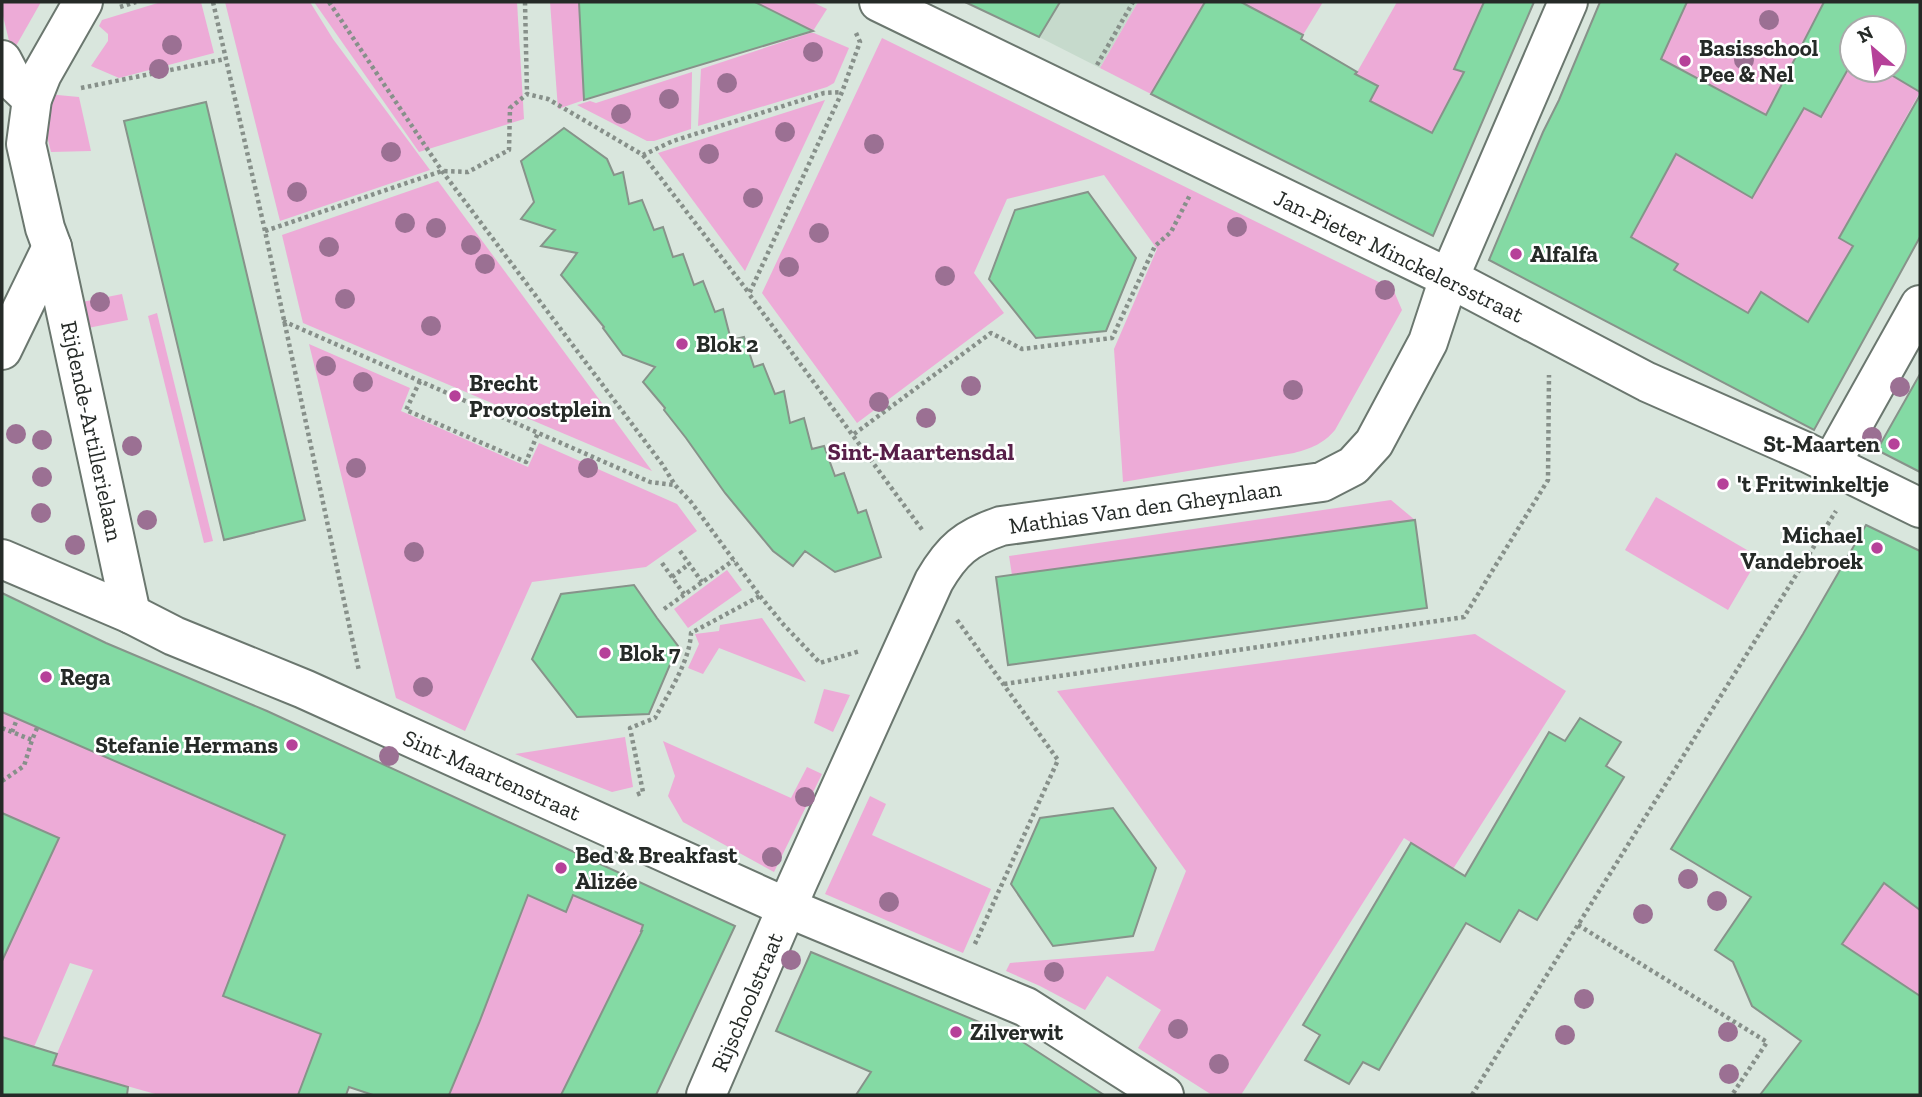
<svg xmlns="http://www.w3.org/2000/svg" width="1922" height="1097" viewBox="0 0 1922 1097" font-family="'Zilla Slab',serif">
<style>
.built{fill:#c6dacc}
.green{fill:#edabd7}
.building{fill:#84daa4;stroke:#87938a;stroke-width:2}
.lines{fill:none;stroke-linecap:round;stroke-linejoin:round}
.minor-casing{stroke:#6b776f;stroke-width:42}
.path{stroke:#87908a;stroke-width:4.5;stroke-dasharray:3.5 3.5;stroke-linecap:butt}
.minor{stroke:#fff;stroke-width:38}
.tree{fill:#9b7093}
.poi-dot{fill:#b64199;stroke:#fff;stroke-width:2.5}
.labels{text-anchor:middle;stroke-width:5;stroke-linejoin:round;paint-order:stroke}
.poi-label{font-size:23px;font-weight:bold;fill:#252a27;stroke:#fff;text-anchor:start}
.street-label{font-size:23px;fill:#252a27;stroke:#fff}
.neighbourhood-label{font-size:24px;font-weight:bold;fill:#581f49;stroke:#fff}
</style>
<rect width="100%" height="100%" fill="#d9e6dd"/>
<polygon class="built" points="1060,2 1138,2 1100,68 1039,37"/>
<g class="green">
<polygon points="2,2 41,2 12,53 2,12"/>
<polygon points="161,2 201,2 214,53 119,78 91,66 108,41 108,34 99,26 102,20"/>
<polygon points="225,2 310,2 333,39 430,170 280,221"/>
<polygon points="314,2 517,2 524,119 419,152"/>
<polygon points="550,2 579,2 584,100 558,109"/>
<polygon points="755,2 812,2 827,9 813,31"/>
<polygon points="1138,2 1205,2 1151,94 1100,68"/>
<polygon points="1241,2 1323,2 1303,35"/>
<polygon points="1397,2 1484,2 1455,68 1464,72 1431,133 1370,101 1378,86 1356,74"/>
<polygon points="1687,2 1824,2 1776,94 1820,117 1852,62 1852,70 1883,70 1920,92 1839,237 1853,246 1806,325 1761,293 1748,313 1674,270 1678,264 1632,237 1676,154 1707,171 1792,128 1661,59"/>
<polygon points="810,33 814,33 849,48 834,83 827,87 698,126 701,69"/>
<path d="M882,38L1393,289L1402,310L1335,430C1323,444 1312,448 1294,453L1123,482L1114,349L1157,249L1104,175L1007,199L974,273L1004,313L857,423L762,293Z"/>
<polygon points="692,72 691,129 654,141 647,141 577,105 590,101 596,103"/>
<polygon points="47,94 79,97 91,151 51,152 45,128"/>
<polygon points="825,100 745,271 658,153"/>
<polygon points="438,181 652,471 303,323 282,235"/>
<polygon points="122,294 128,320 88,328 82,302"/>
<polygon points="157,313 213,541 204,543 148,316"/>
<polygon points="309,344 410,388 401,411 528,467 539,443 677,504 697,531 646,567 532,582 465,731 396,698"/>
<polygon points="1656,497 1759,557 1728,610 1625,550"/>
<polygon points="1391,500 1415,520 1012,575 1009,556"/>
<polygon points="727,570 742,590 688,628 674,609"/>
<polygon points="762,618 806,682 719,648 703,674 688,668 699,644 695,634 719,631 720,625"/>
<polygon points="1475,634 1566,691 1453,869 1404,838 1241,1095 1212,1095 1138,1048 1161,1010 1107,976 1085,1010 1040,986 1006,971 1010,963 1154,951 1186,871 1057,691"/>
<polygon points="824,689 850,695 833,732 814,723"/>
<polygon points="2,712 285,835 223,995 322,1032 298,1095 159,1095 52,1065 93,970 70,963 34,1047 2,1037 2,960 59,839 2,813"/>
<polygon points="625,737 633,787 612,792 515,754"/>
<polygon points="663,741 791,798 807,767 822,774 774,872 683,822 668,796 675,776"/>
<polygon points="870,796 886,804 872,835 991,889 963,953 825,894"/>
<polygon points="1884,883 1920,910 1920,996 1842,944"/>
<polygon points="528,895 566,911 573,895 643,925 631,954 562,1094 564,1095 450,1095"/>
</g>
<g class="building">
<polygon points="579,2 755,2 813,31 584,100"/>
<polygon points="965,2 1060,2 1039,37"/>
<polygon points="1205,2 1241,2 1303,35 1301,39 1357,72 1355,74 1378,86 1370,101 1432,133 1464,72 1454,69 1484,2 1534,2 1433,236 1151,94"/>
<polygon points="1600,2 1687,2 1661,59 1766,115 1824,2 1920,2 1920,92 1883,70 1894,70 1894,28 1852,28 1852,62 1821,117 1804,108 1752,198 1676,154 1631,237 1678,264 1674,270 1748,313 1761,292 1808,322 1853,246 1839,238 1920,95 1920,237 1814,430 1489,260 1543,132 1559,100"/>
<polygon points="206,102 305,520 224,540 124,121"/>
<polygon points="564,128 607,159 614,175 623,172 629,204 642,200 654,230 663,227 673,257 683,254 694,285 703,281 715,312 723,309 731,340 744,337 754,367 763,364 775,394 784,391 790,423 804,418 812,449 824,446 835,476 844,473 858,513 866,510 881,557 835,572 805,551 793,566 773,551 725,493 686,438 664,410 665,408 643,382 655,367 623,355 603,328 604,327 561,275 577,253 541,246 555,230 521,219 534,202 521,161"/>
<polygon points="1088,192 1136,258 1106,331 1036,338 989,279 1015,210"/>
<polygon points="1920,374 1920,472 1877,450"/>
<polygon points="1415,520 1427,608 1008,665 996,577"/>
<polygon points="1866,525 1920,551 1920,910 1884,883 1842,944 1920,996 1920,1095 1760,1095 1801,1041 1752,1006 1733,962 1715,950 1751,897 1671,849 1803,634"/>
<polygon points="634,585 657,618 678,646 649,714 577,717 532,659 561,594"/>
<polygon points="2,593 106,643 267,711 735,926 656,1095 561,1095 642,931 641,931 643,925 573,895 566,912 528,895 479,1023 449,1095 373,1095 349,1087 346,1095 298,1095 321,1034 223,996 285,835 2,712"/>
<polygon points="1580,718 1621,742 1606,766 1624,777 1537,920 1519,910 1500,942 1466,923 1379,1070 1363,1062 1349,1084 1305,1060 1320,1035 1303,1025 1411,843 1465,876 1549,732 1565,741"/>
<polygon points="1113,808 1156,868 1133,936 1053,946 1011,884 1040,818"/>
<polygon points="2,813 59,838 2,961"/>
<polygon points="811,952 1015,1037 1104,1095 856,1095 871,1072 776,1031"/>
<polygon points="2,1037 57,1054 53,1065 128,1087 127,1095 2,1095"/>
</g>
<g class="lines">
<defs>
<g id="minor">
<polyline points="83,2 42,74 32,99 26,144 45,228 52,247 131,614"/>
<polyline points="879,2 1449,278 1647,382 1808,453 1920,508"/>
<polyline points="2,60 13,81 32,99"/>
<polyline points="2,350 52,247"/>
<polyline points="1831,464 1920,305"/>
<polyline points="2,559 131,614 174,636 304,689 788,908 1026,1007 1164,1095"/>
<path d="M706,1095L797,884L934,581C952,550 966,538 1001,526L1322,482L1353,466L1374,443L1428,342L1449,278L1568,2"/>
</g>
</defs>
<use href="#minor" class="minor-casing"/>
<g class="path">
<polyline points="213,2 265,231 359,671"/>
<path d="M329,2L442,171L662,464L675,485L691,502L760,596L691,633C690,661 668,694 655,718L630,728L643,792L636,795"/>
<polyline points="525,2 527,94"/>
<polyline points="120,7 136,2"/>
<polyline points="856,33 860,42 842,92 749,294 923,531"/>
<polyline points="1097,65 1133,2"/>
<polyline points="81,88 225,59"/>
<polyline points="643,155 749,293"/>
<polyline points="265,231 442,171 468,172 509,150 510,108 527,94 548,99 643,155 673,141 824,93 842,92"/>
<polyline points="283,321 650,482 674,485"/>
<polyline points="420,381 406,410 526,462 538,433"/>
<polyline points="854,434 991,333 1022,349 1112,338 1155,246 1171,232 1190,195"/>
<polyline points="680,551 702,582"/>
<polyline points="662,563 684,594"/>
<polyline points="672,577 689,564"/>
<polyline points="760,596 783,624 820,663 860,651"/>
<polyline points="664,609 734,560"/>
<polyline points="957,620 1058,760 974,946"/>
<polyline points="1004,684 1464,617 1548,480 1549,375"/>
<polyline points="2,728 32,740 37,728"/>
<polyline points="12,732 17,719"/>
<polyline points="2,781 24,766 32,740"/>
<polyline points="1578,925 1767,1042 1732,1095"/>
<polyline points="1472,1095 1836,511"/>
</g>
<use href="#minor" class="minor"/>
</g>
<g class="tree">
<circle cx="1769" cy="20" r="10"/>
<circle cx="172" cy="45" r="10"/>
<circle cx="813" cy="52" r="10"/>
<circle cx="1744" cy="60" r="10"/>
<circle cx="159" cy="69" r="10"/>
<circle cx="727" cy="83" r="10"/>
<circle cx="669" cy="99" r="10"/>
<circle cx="621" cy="114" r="10"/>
<circle cx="785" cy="132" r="10"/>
<circle cx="874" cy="144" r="10"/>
<circle cx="391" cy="152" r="10"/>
<circle cx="709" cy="154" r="10"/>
<circle cx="297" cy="192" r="10"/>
<circle cx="753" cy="198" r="10"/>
<circle cx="405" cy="223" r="10"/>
<circle cx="1237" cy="227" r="10"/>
<circle cx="436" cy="228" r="10"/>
<circle cx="819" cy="233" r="10"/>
<circle cx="471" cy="245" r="10"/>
<circle cx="329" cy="247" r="10"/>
<circle cx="485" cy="264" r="10"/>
<circle cx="789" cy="267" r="10"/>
<circle cx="945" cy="276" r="10"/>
<circle cx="1385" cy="290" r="10"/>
<circle cx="345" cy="299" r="10"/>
<circle cx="100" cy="302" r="10"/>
<circle cx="431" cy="326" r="10"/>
<circle cx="326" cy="366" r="10"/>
<circle cx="363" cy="382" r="10"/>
<circle cx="971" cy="386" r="10"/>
<circle cx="1900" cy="387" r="10"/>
<circle cx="1293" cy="390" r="10"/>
<circle cx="879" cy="402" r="10"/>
<circle cx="926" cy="418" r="10"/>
<circle cx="16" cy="434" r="10"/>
<circle cx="1872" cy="437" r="10"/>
<circle cx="42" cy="440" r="10"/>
<circle cx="132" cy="446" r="10"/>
<circle cx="356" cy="468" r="10"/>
<circle cx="588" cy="468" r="10"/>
<circle cx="42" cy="477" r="10"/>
<circle cx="41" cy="513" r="10"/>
<circle cx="147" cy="520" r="10"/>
<circle cx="75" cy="545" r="10"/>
<circle cx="414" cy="552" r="10"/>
<circle cx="423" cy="687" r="10"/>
<circle cx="389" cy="756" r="10"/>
<circle cx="805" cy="797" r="10"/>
<circle cx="772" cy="857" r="10"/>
<circle cx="1688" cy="879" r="10"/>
<circle cx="1717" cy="901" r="10"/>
<circle cx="889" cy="902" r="10"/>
<circle cx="1643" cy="914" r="10"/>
<circle cx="791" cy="960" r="10"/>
<circle cx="1054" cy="972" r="10"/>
<circle cx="1584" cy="999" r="10"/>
<circle cx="1178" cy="1029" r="10"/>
<circle cx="1728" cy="1032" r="10"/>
<circle cx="1565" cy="1035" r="10"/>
<circle cx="1219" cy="1064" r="10"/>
<circle cx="1729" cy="1074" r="10"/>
</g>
<g class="poi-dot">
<circle cx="1685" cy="61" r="7"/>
<circle cx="1516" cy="254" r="7"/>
<circle cx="682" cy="344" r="7"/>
<circle cx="455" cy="396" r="7"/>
<circle cx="1894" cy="444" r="7"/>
<circle cx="1723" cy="484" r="7"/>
<circle cx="1877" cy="548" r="7"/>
<circle cx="605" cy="653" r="7"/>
<circle cx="46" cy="677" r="7"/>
<circle cx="292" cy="745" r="7"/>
<circle cx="561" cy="868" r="7"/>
<circle cx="956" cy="1032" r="7"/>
</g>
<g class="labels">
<g class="poi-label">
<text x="1699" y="56">Basisschool<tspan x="1699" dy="26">Pee &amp; Nel</tspan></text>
<text x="1530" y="262">Alfalfa</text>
<text x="696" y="352">Blok 2</text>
<text x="469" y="391">Brecht<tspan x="469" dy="26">Provoostplein</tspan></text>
<text x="1880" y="452" text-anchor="end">St-Maarten</text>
<text x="1737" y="492">'t Fritwinkeltje</text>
<text x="1863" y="543" text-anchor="end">Michael<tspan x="1863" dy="26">Vandebroek</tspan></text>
<text x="619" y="661">Blok 7</text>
<text x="60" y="685">Rega</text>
<text x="278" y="753" text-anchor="end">Stefanie Hermans</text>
<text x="575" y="863">Bed &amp; Breakfast<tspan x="575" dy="26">Alizée</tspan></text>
<text x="970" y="1040">Zilverwit</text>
</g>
<g class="street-label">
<text transform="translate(1399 256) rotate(26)" y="8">Jan-Pieter Minckelersstraat</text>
<text transform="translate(92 431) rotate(78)" y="8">Rijdende-Artillerielaan</text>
<text transform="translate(1145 507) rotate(-8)" y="8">Mathias Van den Gheynlaan</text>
<text transform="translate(492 775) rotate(24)" y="8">Sint-Maartenstraat</text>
<text transform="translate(747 1002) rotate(-67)" y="8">Rijschoolstraat</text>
</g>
<g class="neighbourhood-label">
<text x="921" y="460">Sint-Maartensdal</text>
</g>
</g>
<rect width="1922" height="1097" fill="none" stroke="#252a27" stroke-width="7"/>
<g transform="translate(1873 49) rotate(332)"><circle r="33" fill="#ffffff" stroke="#a8aaa9" stroke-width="2"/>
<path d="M0-5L12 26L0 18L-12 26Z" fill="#b64199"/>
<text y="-10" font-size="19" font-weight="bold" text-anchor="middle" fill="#252a27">N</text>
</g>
</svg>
